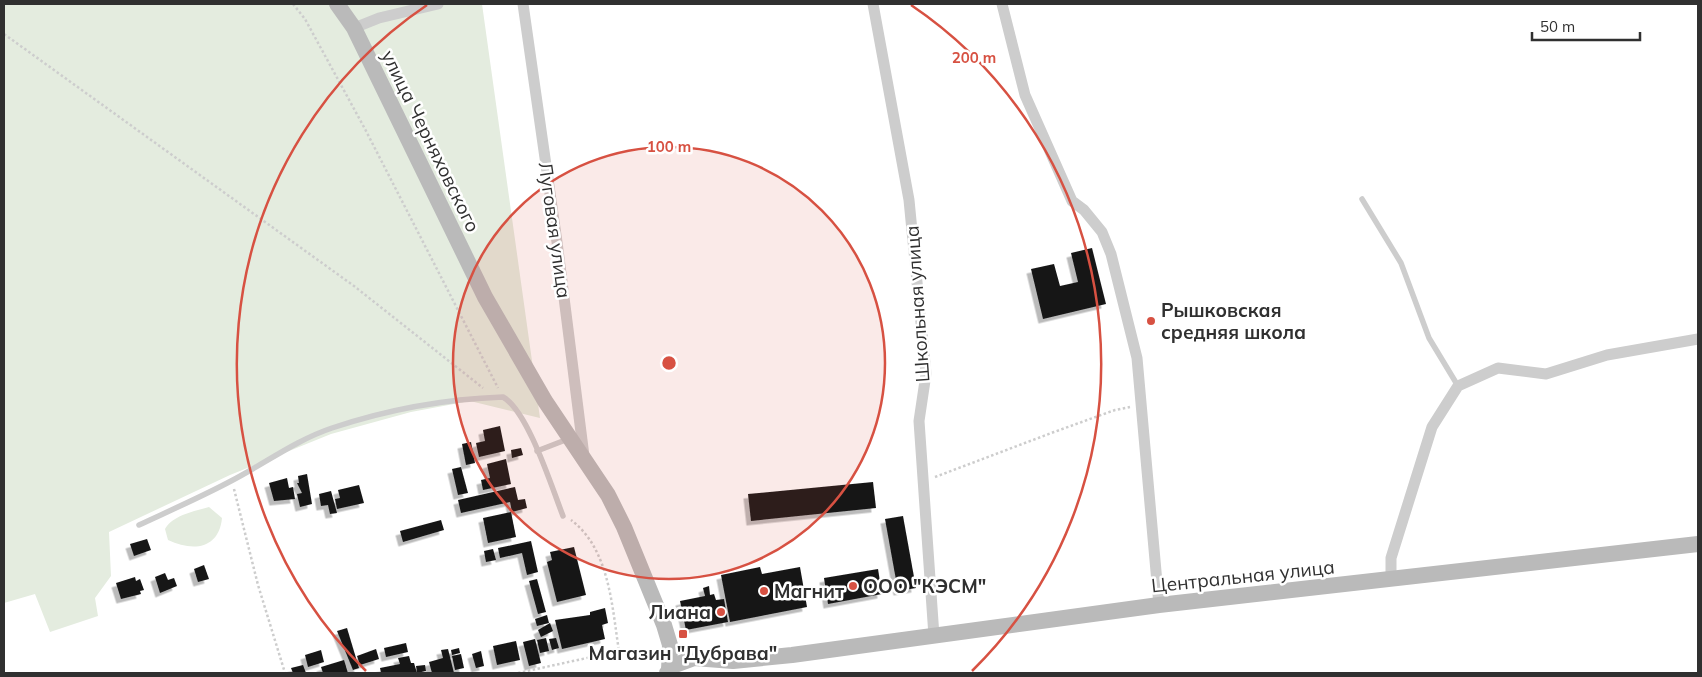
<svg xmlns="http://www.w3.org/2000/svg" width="1702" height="677" viewBox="0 0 1702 677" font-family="Mulish,sans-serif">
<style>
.green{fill:#e4ecdf}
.building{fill:#171717;filter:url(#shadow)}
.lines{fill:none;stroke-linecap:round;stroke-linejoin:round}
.path{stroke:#cdcdcd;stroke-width:2.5;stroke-dasharray:2.5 2.5;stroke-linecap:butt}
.lane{stroke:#cdcdcd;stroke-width:5.5}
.street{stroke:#cdcdcd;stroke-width:11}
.secondary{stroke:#bababa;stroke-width:16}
.ring{fill:none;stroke:#d75142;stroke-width:2.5}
.poi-dot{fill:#d75142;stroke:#fff;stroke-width:2}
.labels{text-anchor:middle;stroke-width:5;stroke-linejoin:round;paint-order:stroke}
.street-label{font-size:19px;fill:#303030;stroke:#fff}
.poi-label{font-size:19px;font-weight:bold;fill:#303030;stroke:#fff;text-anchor:start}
.centre{fill:#d75142;stroke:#fff;stroke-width:2.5}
.ring-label{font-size:15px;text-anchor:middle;font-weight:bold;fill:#d75142;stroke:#fff;stroke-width:5;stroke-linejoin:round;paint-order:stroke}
</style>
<defs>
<filter id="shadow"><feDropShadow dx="-4.5" dy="4.5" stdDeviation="0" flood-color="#0004"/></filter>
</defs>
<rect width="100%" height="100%" fill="#fff"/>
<g class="green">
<polygon points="4,4 482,4 540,418 470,401 411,412 331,434 230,475 109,532 111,576 95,598 98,616 50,632 35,594 4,603"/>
<path d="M209,507L222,518C219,549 193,552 168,540L165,529C173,515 195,511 209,507Z"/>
</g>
<g class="building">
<polygon points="1092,248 1106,304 1043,319 1031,269 1054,264 1060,286 1078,282 1071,253"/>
<polygon points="500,426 505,451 479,457 476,443 485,441 483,430"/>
<polygon points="471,442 475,463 466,465 462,444"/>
<polygon points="521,448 523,455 512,458 511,450"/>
<polygon points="506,459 511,484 483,490 481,480 490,478 487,464"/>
<polygon points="461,467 468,493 458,495 452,469"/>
<polygon points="307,474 312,504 300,507 297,494 302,493 297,483 299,483 298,476"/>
<polygon points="287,478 289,488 293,487 295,499 274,501 269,483"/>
<polygon points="873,482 876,508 751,521 748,494"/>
<polygon points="359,485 364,503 337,509 335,499 340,498 338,490"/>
<polygon points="515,487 518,500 525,499 527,508 512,512 510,502 461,513 458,500"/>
<polygon points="331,491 337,513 330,514 328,505 321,506 319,494"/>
<polygon points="511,512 516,537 488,543 483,518"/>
<polygon points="903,516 916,588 898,591 885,519"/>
<polygon points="441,520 444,530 403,542 400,531"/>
<polygon points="147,539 151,550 134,556 130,544"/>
<polygon points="531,541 538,572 527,575 522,553 500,558 498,548"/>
<polygon points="574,547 586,595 557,602 547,562 552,560 550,552"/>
<polygon points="493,549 496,560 486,562 484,551"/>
<polygon points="204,565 209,579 198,582 194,569"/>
<polygon points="760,567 762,574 800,567 807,607 730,622 721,575"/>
<polygon points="878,569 882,594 828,604 824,578"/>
<polygon points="165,573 168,580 174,578 177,586 160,593 155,577"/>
<polygon points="135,577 136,581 140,579 144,590 140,591 141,594 121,599 116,583"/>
<polygon points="537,579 546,612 538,614 529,581"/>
<polygon points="709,586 710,595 714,594 716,600 724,599 728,622 686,630 680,601 705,596 703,588"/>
<polygon points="605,608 608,623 602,625 605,639 562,649 555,620 590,615 590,612"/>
<polygon points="547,615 549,623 537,626 535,619"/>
<polygon points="550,623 553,631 541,637 538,630"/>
<polygon points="347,628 359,668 353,670 337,631"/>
<polygon points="546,638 549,651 540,653 537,640"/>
<polygon points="556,638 559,648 552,650 549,639"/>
<polygon points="535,639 541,663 529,666 523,642"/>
<polygon points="516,641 520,660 497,665 493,646"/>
<polygon points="406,643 408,652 386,657 384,648"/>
<polygon points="459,648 460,653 452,655 451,650"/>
<polygon points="376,649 379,659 360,665 357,656"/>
<polygon points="448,649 454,673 432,673 429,662 443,658 441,650"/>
<polygon points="321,650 324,662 308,667 305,655"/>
<polygon points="481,651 484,666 476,668 472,654"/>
<polygon points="461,654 464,668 455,670 452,656"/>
<polygon points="409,656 411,663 414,663 417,673 381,673 380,668 400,664 398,658"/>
<polygon points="344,660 348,673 323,673 321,667"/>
<polygon points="303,665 306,673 293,673 291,668"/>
<polygon points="425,665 426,671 417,673 416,666"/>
</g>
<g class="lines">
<g class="path">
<polyline points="293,4 305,19 365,129 498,388"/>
<polyline points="4,34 354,286 483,388"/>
<polyline points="935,477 1054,432 1115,410 1130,407"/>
<polyline points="234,489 258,585 285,673"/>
<path d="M518,673L619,651C612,608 610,549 571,520"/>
</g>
<g class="lane">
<polyline points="1362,199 1401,263 1429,338 1458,386"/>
<polyline points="537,451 568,439"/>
<path d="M139,525C169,511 201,497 231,481C264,464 296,440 332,428C386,410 445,399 503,397C528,411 552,488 563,516"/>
</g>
<g class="street">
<polyline points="523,4 557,242 584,456"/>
<polyline points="873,4 909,200 926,374 919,421 934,636"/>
<polyline points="1002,4 1025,95 1072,201 1084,210 1102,232 1111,254 1137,358 1159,605"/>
<polyline points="354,28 379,18 438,4"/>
<polyline points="1391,580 1391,558 1432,427 1458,386 1498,368 1546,374 1607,355 1698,339"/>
</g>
<g class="secondary">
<polyline points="337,4 354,28 485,297 545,401 608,495 624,527 664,625 670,645 669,671"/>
<polyline points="667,673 675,665 694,658 733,661 792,655 1159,605 1698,544"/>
</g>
</g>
<circle cx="669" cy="363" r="216" fill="#d75142" fill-opacity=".12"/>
<g class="ring">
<circle cx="669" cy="363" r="216"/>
<path d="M366 671A432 432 0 0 1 427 5M911 5A432 432 0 0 1 972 671"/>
</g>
<g class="poi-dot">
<circle cx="1151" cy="321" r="5"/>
<circle cx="853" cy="586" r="5"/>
<circle cx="764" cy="591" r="5"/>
<circle cx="721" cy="612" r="5"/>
<rect x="678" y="629" width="10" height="10" rx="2.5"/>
</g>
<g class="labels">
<g class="street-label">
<text transform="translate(431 141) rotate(64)" y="7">улица Черняховского</text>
<text transform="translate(555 230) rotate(82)" y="7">Луговая улица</text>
<text transform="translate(917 304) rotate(-94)" y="7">Школьная улица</text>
<text transform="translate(1243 576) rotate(-6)" y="7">Центральная улица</text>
</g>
<g class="poi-label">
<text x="1161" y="317">Рышковская<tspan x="1161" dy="22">средняя школа</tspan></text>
<text x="863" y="593">ООО "КЭСМ"</text>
<text x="774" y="598">Магнит</text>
<text x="711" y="619" text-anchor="end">Лиана</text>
<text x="683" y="660" text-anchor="middle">Магазин "Дубрава"</text>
</g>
</g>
<circle cx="669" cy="363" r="8" class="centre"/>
<g class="ring-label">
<text x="974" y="63">200 m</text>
<text x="669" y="152">100 m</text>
</g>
<rect width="1702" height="677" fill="none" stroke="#303030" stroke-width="10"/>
<path d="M1532 32v8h108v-8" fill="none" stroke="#303030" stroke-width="2.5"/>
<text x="1540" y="32" font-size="15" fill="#303030" stroke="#ffffff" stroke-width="4" paint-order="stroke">50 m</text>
</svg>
